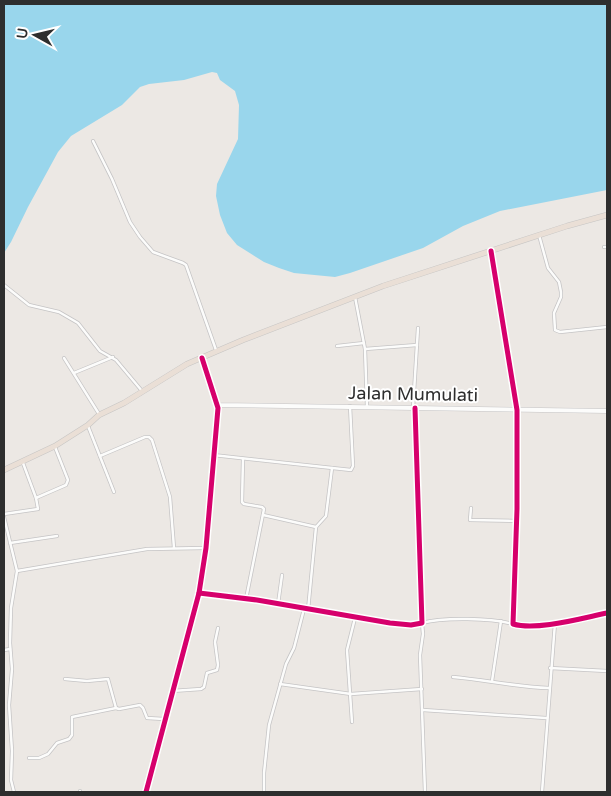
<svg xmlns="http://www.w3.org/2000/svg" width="611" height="796" viewBox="0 0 611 796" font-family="'Varela Round',sans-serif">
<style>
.water{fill:#99d6ec}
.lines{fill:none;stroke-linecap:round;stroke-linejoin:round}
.street-casing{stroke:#c5c4c5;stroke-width:4}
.secondary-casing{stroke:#c5c4c5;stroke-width:5}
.highway-casing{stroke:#c6c5c4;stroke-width:6}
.street{stroke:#fcfcfb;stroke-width:2.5}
.secondary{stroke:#fcfcfb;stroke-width:4}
.highway{stroke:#eadfd6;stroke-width:5}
.cycleway-casing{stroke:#fff;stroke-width:8}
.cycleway{stroke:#d6006c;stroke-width:5}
.labels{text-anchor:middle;stroke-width:4;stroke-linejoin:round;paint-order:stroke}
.street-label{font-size:18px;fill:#2e2e2e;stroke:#fff}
</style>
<rect width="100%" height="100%" fill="#ece8e4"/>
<polygon class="water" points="4,4 607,4 607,190 500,211 463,226 423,248 350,273 335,277 294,273 279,268 264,262 237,245 227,233 220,215 216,196 217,184 238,139 239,105 235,91 220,80 217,73 212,72 184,80 149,84 140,87 122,105 71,136 58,152 28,207 11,242 4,253"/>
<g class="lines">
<defs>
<g id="street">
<polyline points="93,141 112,179 130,222 140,237 153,252 183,263 186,265 216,350"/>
<polyline points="539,235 548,268 559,282 561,292 561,297 554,313 555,330 560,332 607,327"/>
<polyline points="604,247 607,247"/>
<path d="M491,251L517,410V509L513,624C537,631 582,618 607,613"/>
<polyline points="4,285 29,305 59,312 78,323 100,351 116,360 142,391"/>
<polyline points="355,297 365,349 367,407"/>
<polyline points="337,346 364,343"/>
<polyline points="365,349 417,345"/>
<polyline points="64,358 99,414"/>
<polyline points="74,373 113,357"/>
<polyline points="413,408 418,328"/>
<polyline points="88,426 114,492"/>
<polyline points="213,455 351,470 353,466 350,406"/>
<polyline points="100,456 145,437 149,437 152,440 170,497 174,548"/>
<polyline points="243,459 242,502 244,504 262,507 264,509 246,599"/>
<polyline points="23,463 36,498 66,485 68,480 55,447"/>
<polyline points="471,508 470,520 517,521"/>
<polyline points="4,514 38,509 36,498"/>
<polyline points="263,515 316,527 308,610"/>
<polyline points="4,517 17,571 147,549 205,548"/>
<polyline points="316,527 326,516 332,468"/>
<polyline points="10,543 57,536"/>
<polyline points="199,593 257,600 390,623 411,625 422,623 415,408"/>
<polyline points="278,604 282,575"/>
<polyline points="4,650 10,649"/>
<polyline points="550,668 607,671"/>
<path d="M453,677C486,680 517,687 549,688"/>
<polyline points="65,679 87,681 108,679 116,708 119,709 140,705 143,708 147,718 164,719"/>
<polyline points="492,681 501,621"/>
<polyline points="280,684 351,694 422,689"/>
<polyline points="172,691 201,689 204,687 207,673 217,670 218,665 215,642 218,628"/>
<polyline points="423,710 546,718"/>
<polyline points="352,722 347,650 355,618"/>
<polyline points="29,758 39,758 48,754 57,743 69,739 72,735 72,717 116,708"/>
<polyline points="14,792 11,780 12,751 9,705 12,669 10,643 11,608 17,571"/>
<polyline points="80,792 80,791"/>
<polyline points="146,792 199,593 206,548 218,405"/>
<polyline points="264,792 264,773 269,725 286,664 294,648 304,609"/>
<path d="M425,792L420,655L423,634L422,623C443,617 492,618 513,624"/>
<polyline points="542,792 555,623"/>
</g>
<polyline id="secondary" points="202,358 218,405 607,411"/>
<polyline id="highway" points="4,470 55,446 88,425 99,415 124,403 187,364 243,340 383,286 567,226 607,215"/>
</defs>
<use href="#street" class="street-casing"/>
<use href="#secondary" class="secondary-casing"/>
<use href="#highway" class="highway-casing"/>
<use href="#street" class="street"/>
<use href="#secondary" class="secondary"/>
<use href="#highway" class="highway"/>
<defs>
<g id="cycleway">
<path d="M491,251L517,410V509L513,624C537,631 582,618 607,613"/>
<polyline points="199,593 257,600 390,623 411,625 422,623 415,408"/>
<polyline points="146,792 199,593 206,548 218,408 202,358"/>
</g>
</defs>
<use href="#cycleway" class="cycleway-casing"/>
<use href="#cycleway" class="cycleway"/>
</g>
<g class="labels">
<g class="street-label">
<text transform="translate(413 394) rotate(1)" y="6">Jalan Mumulati</text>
</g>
</g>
<rect width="611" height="796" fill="none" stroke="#2e2e2e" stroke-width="10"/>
<g transform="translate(35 35) rotate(278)" stroke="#ffffff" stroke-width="4" paint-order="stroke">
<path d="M0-4L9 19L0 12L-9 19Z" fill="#2e2e2e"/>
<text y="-8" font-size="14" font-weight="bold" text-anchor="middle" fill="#2e2e2e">U</text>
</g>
</svg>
